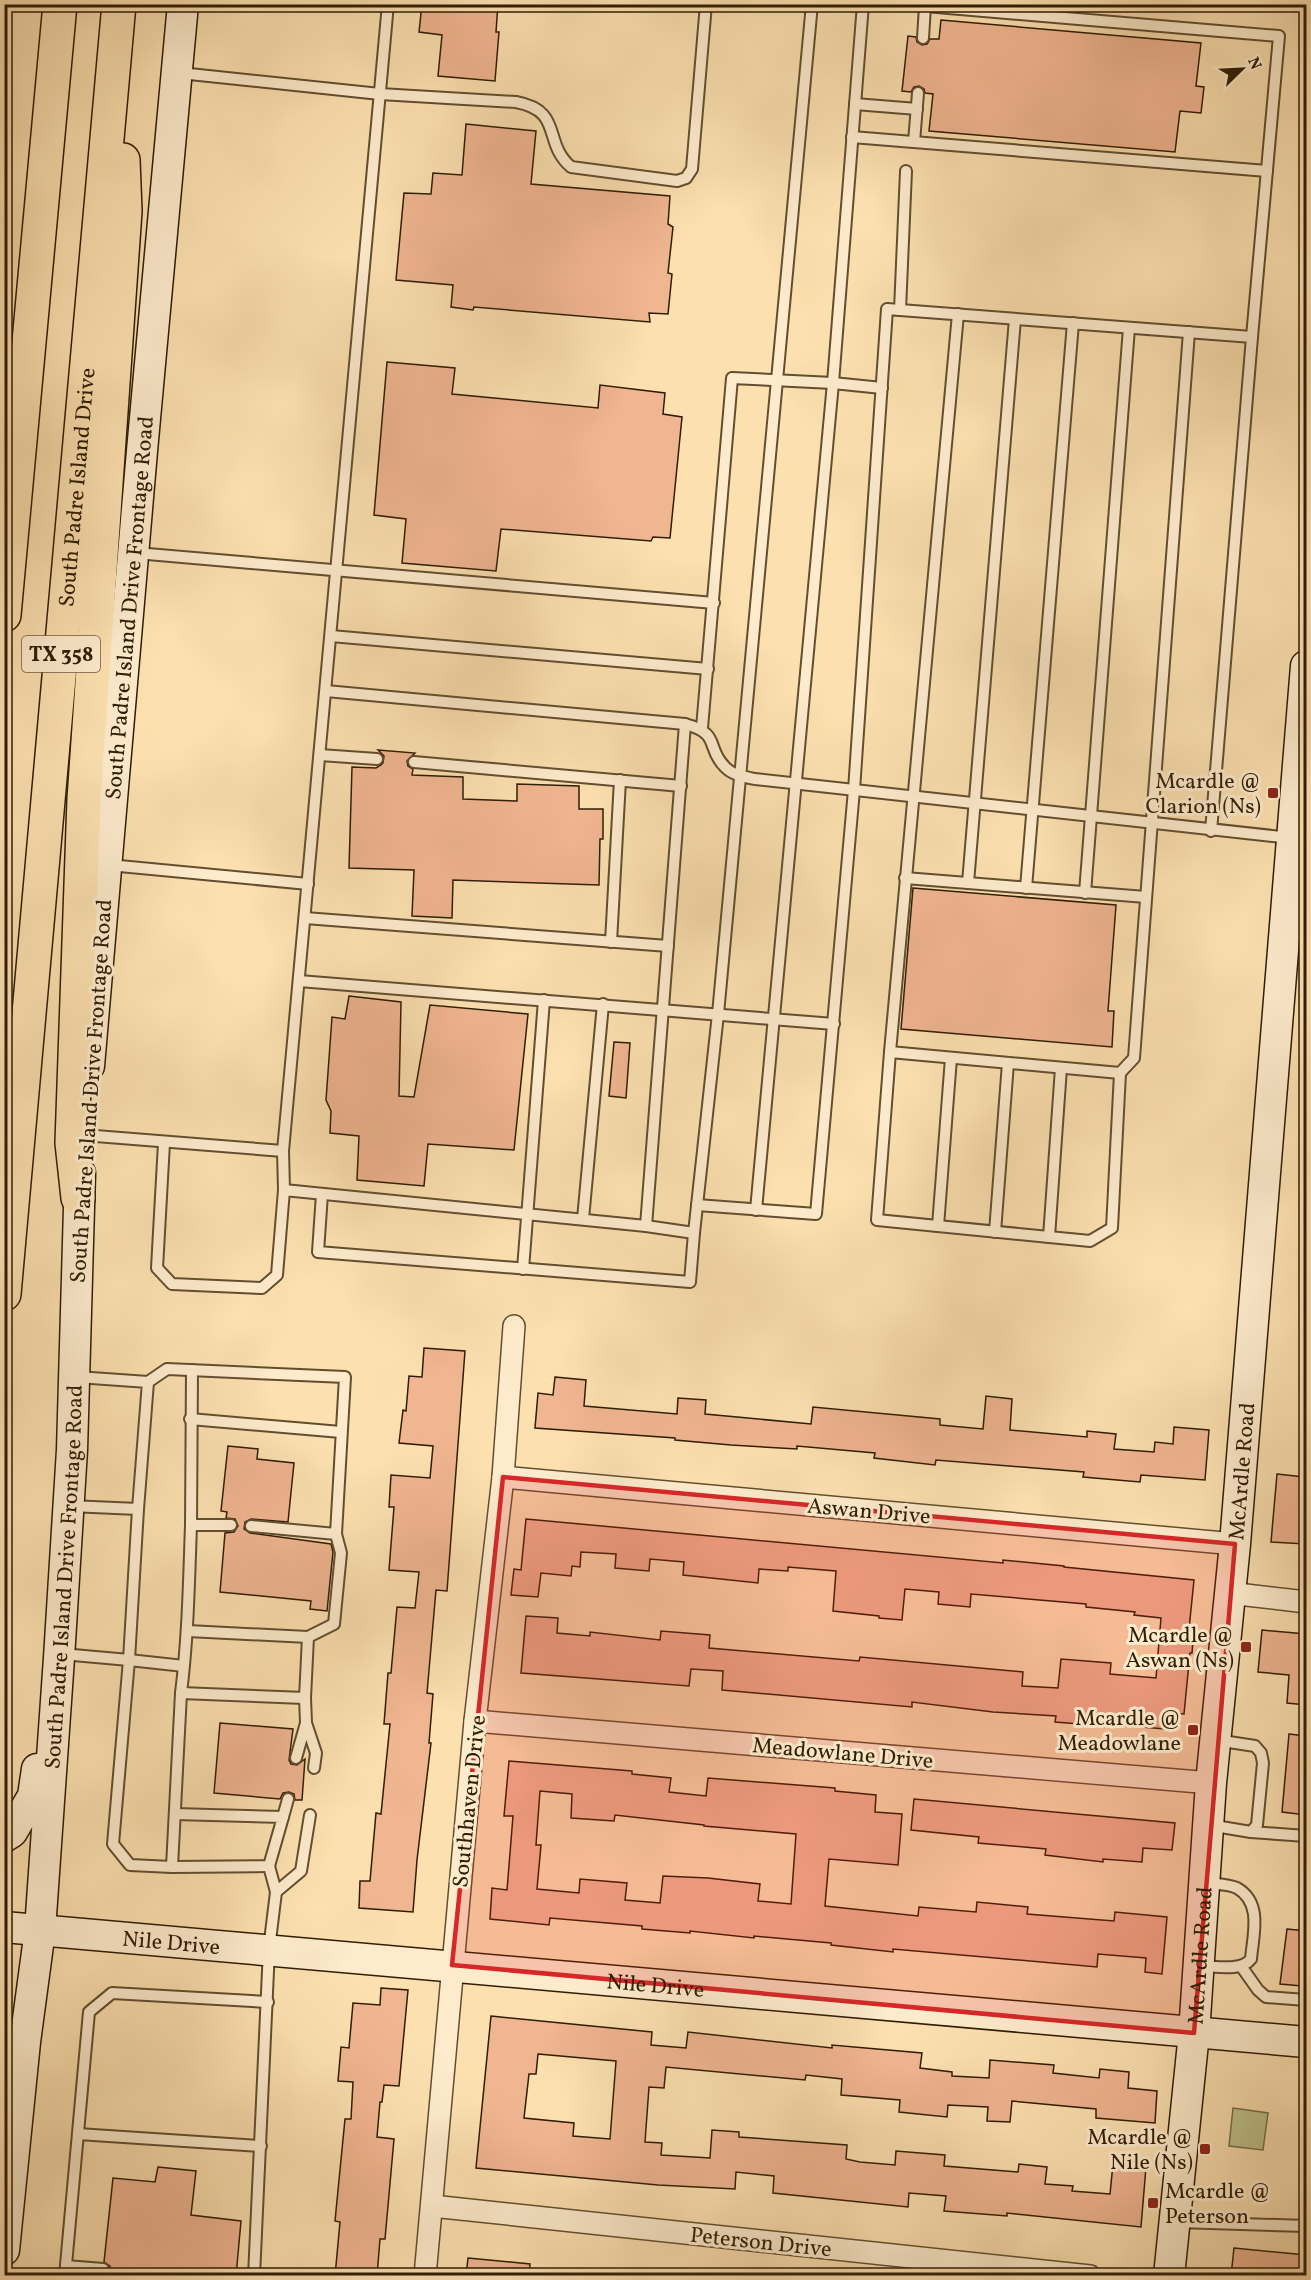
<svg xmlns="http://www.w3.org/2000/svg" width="1311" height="2280" viewBox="0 0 1311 2280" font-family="Vollkorn,serif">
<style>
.grass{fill:#bdc38d;stroke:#767048;stroke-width:1.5}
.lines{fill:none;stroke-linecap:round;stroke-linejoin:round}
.stream{stroke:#737c6e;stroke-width:6}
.building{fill:#f0b591;stroke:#2f1d04;stroke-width:1.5;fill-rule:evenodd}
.service-casing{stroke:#624e2f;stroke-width:14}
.minor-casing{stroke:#624e2f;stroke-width:24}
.secondary-casing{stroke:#2f1d04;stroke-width:33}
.motorway-casing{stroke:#2f1d04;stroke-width:36}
.service{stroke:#fdebcc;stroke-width:10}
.minor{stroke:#fdebcc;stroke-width:21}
.secondary{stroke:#fdebcc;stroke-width:30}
.motorway{stroke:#fce0b0;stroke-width:33}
.marked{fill:#d62828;fill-opacity:0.2;stroke:#d62828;stroke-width:4.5;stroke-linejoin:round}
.poi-dot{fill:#8f2418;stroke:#fdebcc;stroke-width:2}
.labels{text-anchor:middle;stroke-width:6;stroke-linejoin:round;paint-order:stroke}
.shield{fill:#fdebcc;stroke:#6d5b40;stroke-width:1.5}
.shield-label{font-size:21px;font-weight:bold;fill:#2f1d04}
.street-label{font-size:22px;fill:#2f1d04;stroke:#fdebcc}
.poi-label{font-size:22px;fill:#2f1d04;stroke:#fdebcc;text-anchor:end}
</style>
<rect width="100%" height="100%" fill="#fce0b0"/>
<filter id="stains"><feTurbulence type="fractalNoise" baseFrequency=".00333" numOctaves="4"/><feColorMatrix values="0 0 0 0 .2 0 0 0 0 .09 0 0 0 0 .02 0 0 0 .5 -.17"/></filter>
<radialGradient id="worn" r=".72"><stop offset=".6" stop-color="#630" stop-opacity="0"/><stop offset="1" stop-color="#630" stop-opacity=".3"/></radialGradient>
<polygon class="grass" points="1233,2108 1268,2113 1263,2150 1229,2146"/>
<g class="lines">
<polyline class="stream" points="1304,1421 1306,1421"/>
</g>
<g class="building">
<polygon points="422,4 498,4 496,32 499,32 495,81 438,76 442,35 419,32"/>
<polygon points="941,20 1201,43 1196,86 1204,87 1201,113 1180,111 1175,152 929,131 933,94 925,93 924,89 919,86 914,87 911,92 902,91 908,36 916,37 917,42 922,45 927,44 930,39 939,39"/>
<polygon points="466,124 536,131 531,184 670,196 668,224 673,227 668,273 672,274 668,314 649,313 650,322 474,307 473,310 451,307 453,285 396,280 404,193 431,194 433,173 462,175"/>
<polygon points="387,362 455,368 452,394 598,408 600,385 665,393 663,414 682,417 670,538 653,537 651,541 501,529 496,571 402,563 406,519 374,515"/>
<polygon points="378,750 415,753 407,761 408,766 413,769 412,775 463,777 463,799 517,801 517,784 579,786 579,809 603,809 603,839 600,839 599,885 453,880 452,918 412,916 414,870 349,868 352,767 376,768 381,765 383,763 384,756"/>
<polygon points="913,888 1116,905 1108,1011 1114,1011 1112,1047 901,1029"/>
<polygon points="349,996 401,1002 399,1096 414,1097 430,1005 528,1014 514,1150 428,1144 424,1186 357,1180 359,1136 330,1133 331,1111 326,1100 332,1017 345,1019"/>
<polygon points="614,1042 630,1043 626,1098 609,1096"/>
<polygon points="424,1348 465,1351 447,1591 436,1590 427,1693 433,1694 429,1743 431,1743 417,1860 413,1912 359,1908 360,1881 370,1881 376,1813 381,1814 390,1724 384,1724 388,1673 391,1673 397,1607 415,1608 419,1572 389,1570 394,1507 389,1507 391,1475 430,1478 433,1446 399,1443 403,1410 406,1411 409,1376 422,1377"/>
<polygon points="555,1377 586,1380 584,1406 677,1414 678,1398 706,1400 705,1414 811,1424 813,1407 940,1419 940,1425 983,1429 986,1396 1012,1399 1010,1430 1087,1437 1087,1431 1116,1434 1114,1449 1154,1452 1155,1442 1173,1444 1174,1427 1209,1430 1205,1480 1141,1475 1140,1482 1083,1477 1084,1472 936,1460 935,1465 874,1458 875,1453 797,1446 797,1449 731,1445 675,1440 675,1438 535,1428 538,1393 553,1395"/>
<polygon points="228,1446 258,1449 257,1459 294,1463 288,1522 251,1519 245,1522 244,1529 250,1533 331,1544 333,1552 327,1611 310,1609 311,1601 220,1592 225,1533 234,1532 238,1526 235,1519 226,1518 227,1512 221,1511"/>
<polygon points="1277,1474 1304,1477 1301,1513 1306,1514 1306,1544 1271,1542"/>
<polygon points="526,1519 1003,1563 1003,1560 1064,1566 1064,1567 1194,1580 1189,1629 1194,1629 1192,1653 1190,1653 1184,1714 1166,1712 1165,1729 1105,1724 1105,1726 1055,1722 1056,1716 993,1712 912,1702 912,1707 722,1690 723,1671 691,1669 689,1686 521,1673 526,1616 558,1618 557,1633 590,1636 590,1632 660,1640 661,1631 710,1635 709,1648 859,1661 860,1657 1023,1672 1022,1686 1058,1688 1061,1659 1111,1663 1110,1674 1156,1678 1161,1618 1134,1615 1135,1612 1086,1607 1086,1604 971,1594 970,1607 938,1604 939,1592 905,1589 902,1620 879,1618 879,1616 833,1611 836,1571 788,1567 788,1571 759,1569 758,1583 683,1575 684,1562 650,1559 649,1571 615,1568 616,1554 581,1552 580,1567 572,1566 571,1576 541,1573 538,1597 511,1595 514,1569 521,1570"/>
<polygon points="1262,1630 1306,1634 1306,1705 1287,1703 1289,1675 1258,1672"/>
<polygon points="220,1723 293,1729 289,1760 291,1764 297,1765 305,1759 302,1800 295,1800 294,1794 289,1792 283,1793 280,1799 214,1793"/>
<polygon points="1289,1734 1306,1736 1306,1815 1282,1812"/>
<path d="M509,1761L632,1771V1774L671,1778L669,1792L706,1796L708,1778L835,1788V1791L876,1795L875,1812L902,1814L898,1865L829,1859L825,1906L918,1916L919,1907L976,1912L977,1902L1028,1907L1027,1914L1114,1921L1115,1912L1167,1917L1162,1974L1145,1972L1146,1958L1098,1954L1097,1967L893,1949V1952L831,1945V1943L754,1936V1938L690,1931V1933L642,1929V1926L550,1918L549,1925L490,1919L492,1888L507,1890L513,1816H504ZM540,1791L572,1794L571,1818L614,1821L615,1815L704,1825V1826L796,1834L791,1904L758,1901L760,1884L708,1878L663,1876L660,1903L625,1900L627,1883L580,1879L579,1893L537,1889L541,1845H536Z"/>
<polygon points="914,1799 1175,1823 1172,1850 1143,1848 1142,1862 1103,1859 1103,1862 1045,1855 1046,1849 978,1843 979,1837 911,1830"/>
<polygon points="1287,1929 1306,1931 1306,1964 1305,1964 1302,1986 1280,1984"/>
<polygon points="381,1988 408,1990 399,2086 384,2085 382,2102 380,2102 377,2137 394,2139 385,2239 380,2239 377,2276 335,2276 340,2222 335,2221 339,2180 345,2119 351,2119 353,2082 338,2081 341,2047 349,2048 353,2003 380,2005"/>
<path d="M491,2016L652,2032L651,2045L686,2048L688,2032L832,2048V2045L922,2053L920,2068L952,2072V2076L989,2078L990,2060L1054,2065L1053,2073L1099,2078L1100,2069L1129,2072L1128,2088L1157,2091L1155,2123L1096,2118V2109L1012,2101L1010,2122L987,2121L988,2107L948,2105L947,2117L899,2112L900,2100L841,2095L842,2079L806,2075L805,2080L666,2067L664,2088L649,2087L645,2142L662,2143L661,2155L710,2158L712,2130L739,2132V2137L847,2145L846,2159L860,2162L895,2165L896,2151L945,2155L944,2166L1018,2172L1019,2164L1047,2167L1045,2184L1073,2186L1072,2191L1110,2194L1113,2164L1146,2167L1141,2227L1007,2213V2216L944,2211L946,2196L909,2193L908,2207L773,2193L774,2176L736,2172L735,2189L658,2185L476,2168ZM538,2054L616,2061L610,2139L573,2136L574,2123L524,2118L529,2074H536Z"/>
<polygon points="158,2167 196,2171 191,2215 241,2221 236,2276 107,2276 109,2273 110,2266 104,2262 113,2178 155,2182"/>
<polygon points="1234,2248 1306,2255 1306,2276 1231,2276"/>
<polygon points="468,2258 530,2264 529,2276 466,2276"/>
</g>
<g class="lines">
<defs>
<g id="service">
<polyline points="925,4 925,6 1279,36 1252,337"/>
<polyline points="923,38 925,6"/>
<path d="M180,73L380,94L516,102C564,111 542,142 571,167L677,181L686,178L692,169L706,4"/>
<polyline points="855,104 917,109"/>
<polyline points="852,137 1267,171"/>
<polyline points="914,142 918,93"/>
<polyline points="900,310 906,171"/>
<polyline points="958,314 890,1052 1120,1073 1134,1058 1189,332"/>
<polyline points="136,553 714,603"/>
<polyline points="331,636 708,669"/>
<path d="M326,691L685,724C722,734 705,747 725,767C732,775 745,777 755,779L1291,838"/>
<polyline points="702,728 732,378 833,383 882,388"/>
<polyline points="320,755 377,759"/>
<polyline points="414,762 681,786"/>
<polyline points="109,865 308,884"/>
<polyline points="905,878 1146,897"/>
<polyline points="968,883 1015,319"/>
<polyline points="1026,888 1073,323"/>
<polyline points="1085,893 1129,328"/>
<polyline points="305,918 668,946"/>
<polyline points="611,942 620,780"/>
<polyline points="299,981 834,1024"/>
<polyline points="890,1052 877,1220 1090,1241 1112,1228 1120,1073"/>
<polyline points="83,1135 283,1151 388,4"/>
<polyline points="164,1143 157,1268 172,1284 262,1288 277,1275 284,1190 646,1226 694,1233 718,1014 812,4"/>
<polyline points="283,1151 284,1190"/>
<polyline points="322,1194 318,1252 690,1282 694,1233"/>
<polyline points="697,1205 816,1214 854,790 887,309 1252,337 1211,831"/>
<polyline points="756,1210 833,383 863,4"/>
<polyline points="583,1219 603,1004"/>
<polyline points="646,1226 685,724"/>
<polyline points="938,1226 951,1058"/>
<polyline points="995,1232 1008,1063"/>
<polyline points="1049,1237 1061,1068"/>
<polyline points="523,1269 544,1000"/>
<polyline points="192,1370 191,1525 231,1525"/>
<polyline points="148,1382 167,1369 345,1377 336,1534 251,1526"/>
<polyline points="190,1419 341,1432"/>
<polyline points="70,1506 138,1509 148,1382 77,1377"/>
<polyline points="188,1631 308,1637"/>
<polyline points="62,1654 129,1660 138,1509"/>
<path d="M184,1666L129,1660L113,1844L130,1865L172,1867L181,1693C188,1637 189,1581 191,1525"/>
<polyline points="181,1693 305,1698 308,1637 334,1624 341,1553 336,1534"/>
<polyline points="305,1698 306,1723"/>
<polyline points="296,1758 306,1723 316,1753 314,1768"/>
<polyline points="283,1817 288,1799"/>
<polyline points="1209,1825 1251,1832 1257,1825 1263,1763 1261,1753 1255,1746 1216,1740"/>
<polyline points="1251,1832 1306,1836"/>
<polyline points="269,1866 276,1892"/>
<polyline points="172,1867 269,1866 283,1817 175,1814"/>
<path d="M1200,1966C1215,1966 1241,1972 1251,1959C1253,1935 1263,1903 1237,1888C1229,1884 1214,1884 1205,1883"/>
<polyline points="1241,1966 1258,1990 1266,1997 1306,2000"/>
<polyline points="78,2134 261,2146"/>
<polyline points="1178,2222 1306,2226"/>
<polyline points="66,2266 103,2269"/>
<polyline points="65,2276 89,2012 112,1993 268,2002"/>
<polyline points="254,2276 269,1949 276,1892 301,1871 310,1815"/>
</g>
<g id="minor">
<polyline points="503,1477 1235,1544"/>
<polyline points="1229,1593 1306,1602"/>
<polyline points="475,1721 1211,1783"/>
<polyline points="432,2206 1090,2276"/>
<polyline points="425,2276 475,1721 503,1477 514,1326"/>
</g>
<g id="secondary">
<path id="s1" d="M89,1066L142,451L183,4"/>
<polyline points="4,1837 12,1832 33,1796 37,1769"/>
<path id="s2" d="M4,1927L1306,2042"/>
<path id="s3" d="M4,2250L25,2042L40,1930L59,1658L72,1450L80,1173"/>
<path id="s4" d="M1169,2276L1194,2033L1211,1783L1235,1544L1306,666"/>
</g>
<g id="motorway">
<polyline points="4,615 60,4"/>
<polyline points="78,1198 72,1143 84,799 125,211 123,160"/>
<path id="s5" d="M4,1294L119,4"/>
</g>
</defs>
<use href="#service" class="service-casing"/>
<use href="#minor" class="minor-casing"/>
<use href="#secondary" class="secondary-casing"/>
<use href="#motorway" class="motorway-casing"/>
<use href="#service" class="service"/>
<use href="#minor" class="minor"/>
<use href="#secondary" class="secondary"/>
<use href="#motorway" class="motorway"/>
</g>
<path class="marked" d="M503,1477L1235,1544L1194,2033L452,1965Z"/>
<g class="poi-dot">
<rect x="1267" y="787" width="12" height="12" rx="3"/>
<rect x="1240" y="1641" width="12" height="12" rx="3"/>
<rect x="1187" y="1724" width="12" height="12" rx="3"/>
<rect x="1199" y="2143" width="12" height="12" rx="3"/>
<rect x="1147" y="2197" width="12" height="12" rx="3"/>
</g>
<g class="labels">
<rect class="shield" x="22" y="636" width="78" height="36" rx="4.5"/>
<g class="shield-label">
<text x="61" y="661">TX 358</text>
</g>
<g class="street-label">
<text dy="8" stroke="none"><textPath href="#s5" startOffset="810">South Padre Island Drive</textPath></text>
<text dy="8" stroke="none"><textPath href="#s1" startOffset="460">South Padre Island Drive Frontage Road</textPath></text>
<text transform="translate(90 1091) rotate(-86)" y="8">South Padre Island Drive Frontage Road</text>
<text dy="8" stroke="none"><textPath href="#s4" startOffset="808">McArdle Road</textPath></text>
<text transform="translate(869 1510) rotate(5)" y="8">Aswan Drive</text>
<text dy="8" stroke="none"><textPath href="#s3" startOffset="676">South Padre Island Drive Frontage Road</textPath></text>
<text transform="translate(843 1752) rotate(5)" y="8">Meadowlane Drive</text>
<text transform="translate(468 1801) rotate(-84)" y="8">Southhaven Drive</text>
<text dy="8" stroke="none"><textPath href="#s2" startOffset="168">Nile Drive</textPath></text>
<text dy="8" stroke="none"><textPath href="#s4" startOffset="322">McArdle Road</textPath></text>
<text dy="8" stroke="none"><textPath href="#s2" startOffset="654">Nile Drive</textPath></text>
<text transform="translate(761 2241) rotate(6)" y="8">Peterson Drive</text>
</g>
<g class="poi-label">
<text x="1261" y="788">Mcardle @<tspan x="1261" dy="25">Clarion (Ns)</tspan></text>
<text x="1234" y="1642">Mcardle @<tspan x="1234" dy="25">Aswan (Ns)</tspan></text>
<text x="1181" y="1725">Mcardle @<tspan x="1181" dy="25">Meadowlane</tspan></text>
<text x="1193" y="2144">Mcardle @<tspan x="1193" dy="25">Nile (Ns)</tspan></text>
<text x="1165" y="2198" text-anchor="start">Mcardle @<tspan x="1165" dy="25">Peterson</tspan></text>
</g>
</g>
<rect width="1311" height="2280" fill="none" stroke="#fce0b0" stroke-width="24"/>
<rect x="6" y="6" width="1299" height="2268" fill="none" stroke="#2f1d04" stroke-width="3"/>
<rect x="12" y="12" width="1287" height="2256" fill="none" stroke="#2f1d04" stroke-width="1.5"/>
<g transform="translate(1242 69) rotate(66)" stroke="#fdebcc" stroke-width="4.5" paint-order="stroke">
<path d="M0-4.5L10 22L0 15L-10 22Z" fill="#2f1d04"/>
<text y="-9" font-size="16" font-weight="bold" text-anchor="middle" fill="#2f1d04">N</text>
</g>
<rect width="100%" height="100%" filter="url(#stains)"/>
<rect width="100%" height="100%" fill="url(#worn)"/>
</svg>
